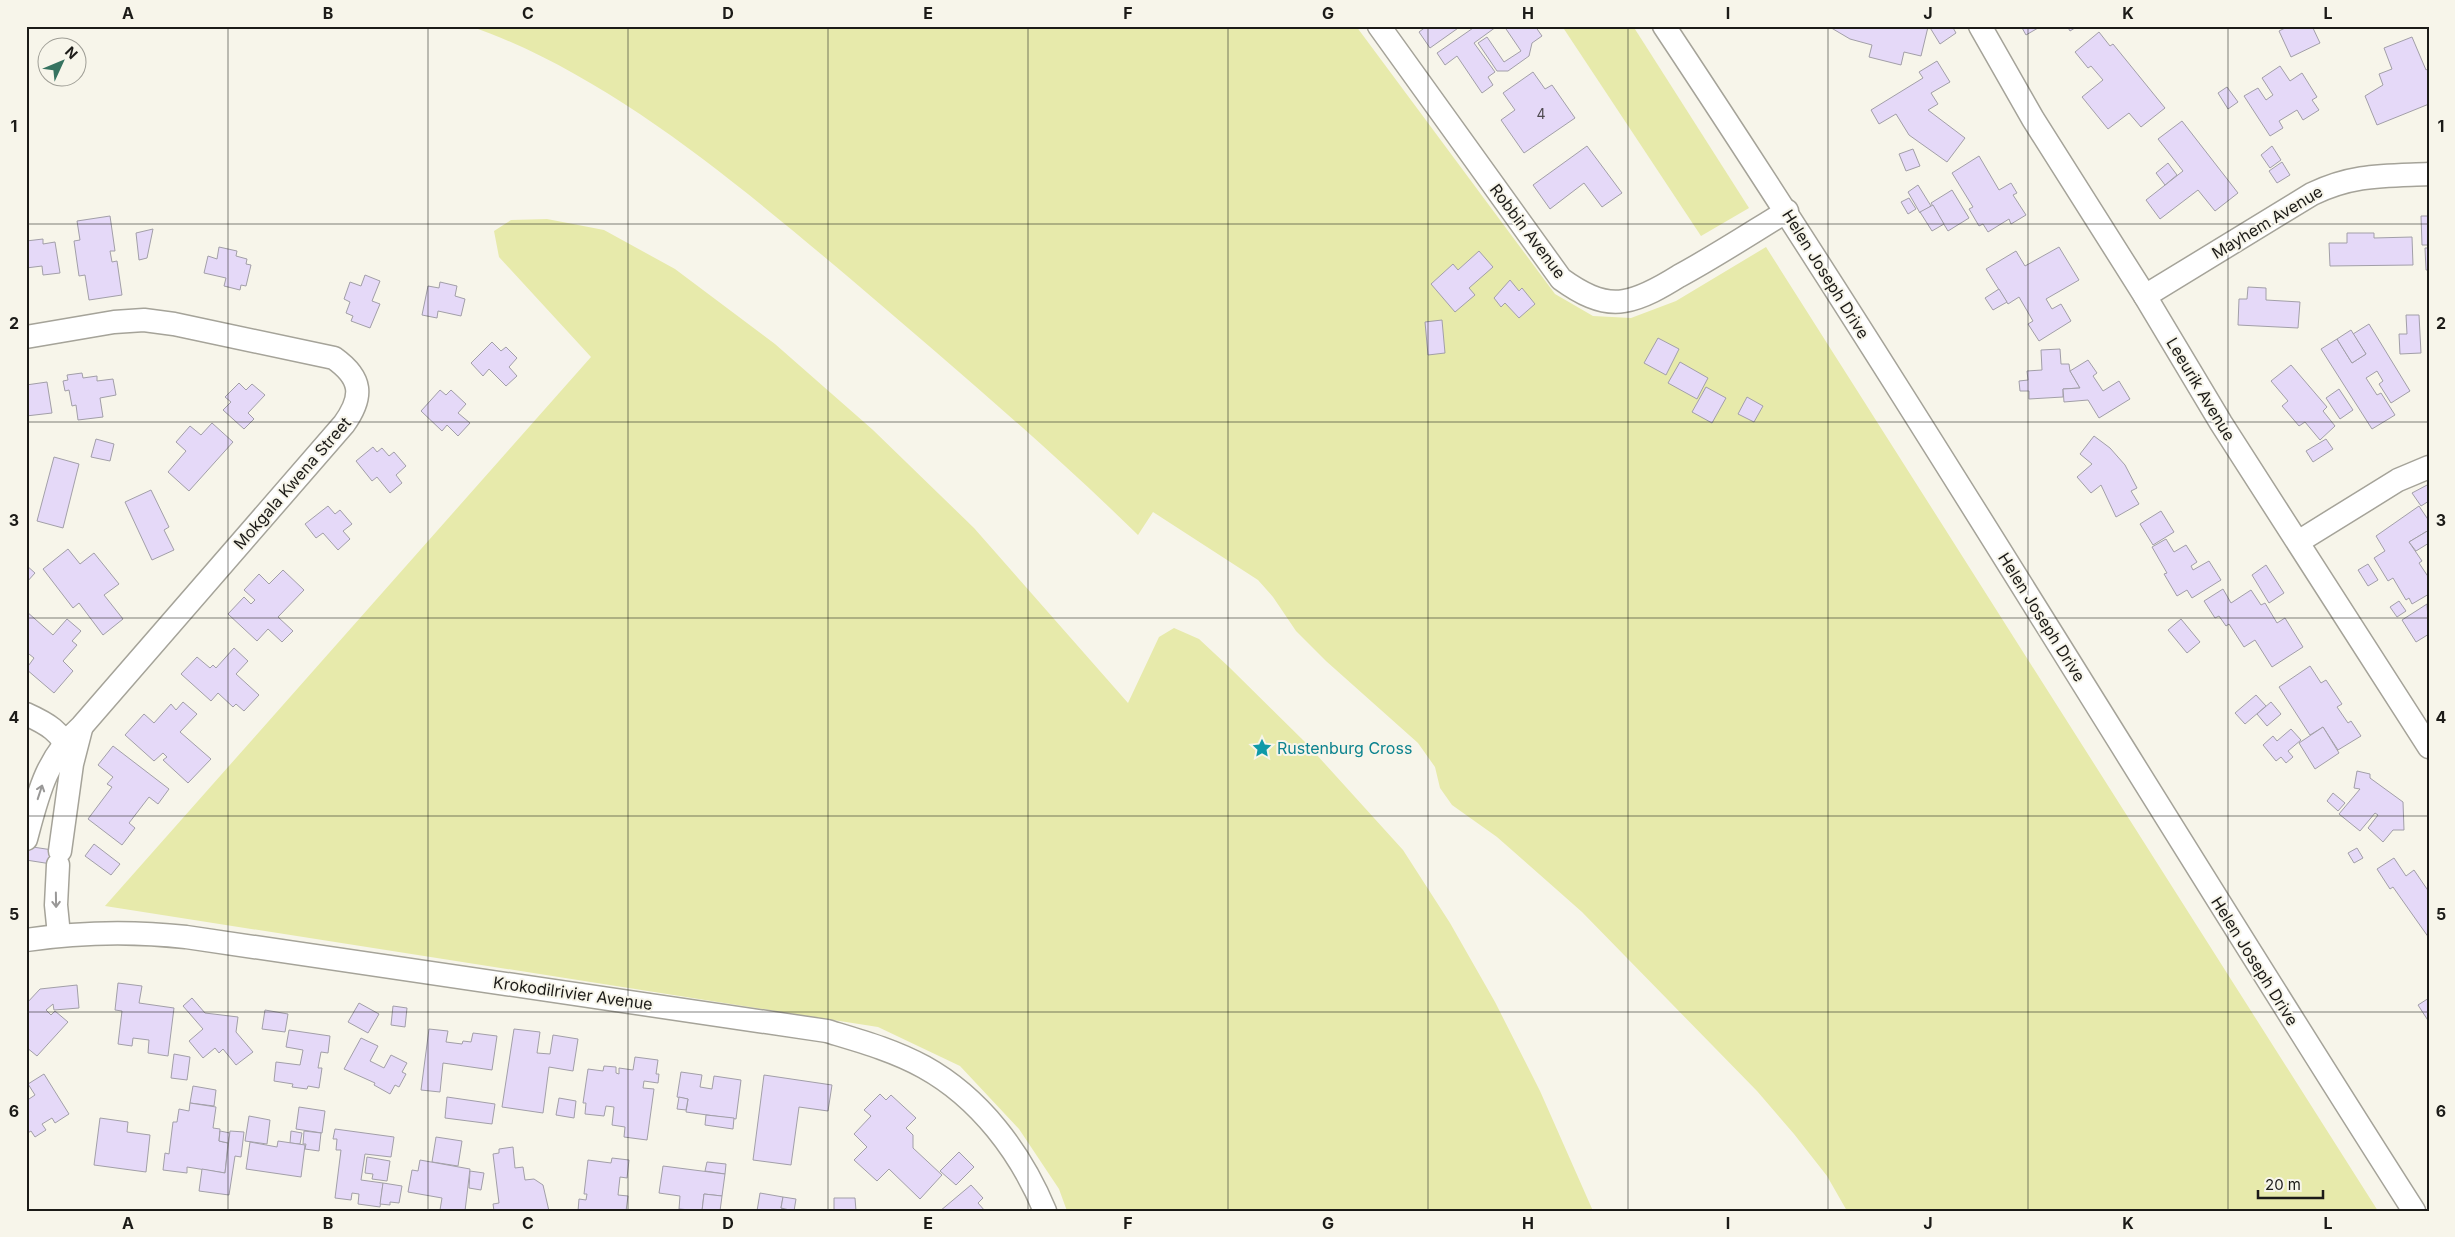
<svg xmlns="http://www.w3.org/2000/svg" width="2455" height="1237" viewBox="0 0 2455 1237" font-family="Inter,sans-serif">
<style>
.green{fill:#e7eaab}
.building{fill:#e5d9f8;stroke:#a29fa8}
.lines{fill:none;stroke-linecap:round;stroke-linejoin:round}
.minor-casing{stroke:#a5a399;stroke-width:25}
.minor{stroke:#fff;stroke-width:22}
.oneway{stroke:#999897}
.grid{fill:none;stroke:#1c1b18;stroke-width:1;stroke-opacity:0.55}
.labels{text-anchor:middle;stroke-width:4;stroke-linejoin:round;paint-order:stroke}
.number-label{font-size:14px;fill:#4e4a50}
.street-label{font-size:16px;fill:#1c1b18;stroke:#f7f5ea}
.culture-label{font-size:16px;fill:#0d838f;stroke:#f7f5ea;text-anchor:start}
.neatline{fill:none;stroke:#1c1b18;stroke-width:2}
.grid-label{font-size:16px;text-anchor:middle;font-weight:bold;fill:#1c1b18}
</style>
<rect width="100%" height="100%" fill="#f7f5ea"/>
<g class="green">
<path d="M470,26H1356L1555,294L1593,316L1631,318L1676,301L1766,247L2378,1211H1847L1827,1176L1794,1134L1757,1091L1582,912L1497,837L1452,805L1440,788L1435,767L1418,743L1326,661L1296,631L1273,597L1258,580L1153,512L1138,535C1047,446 950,364 853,281C740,186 610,75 470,26Z"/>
<polygon points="1562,26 1633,26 1749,208 1701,236"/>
<polygon points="547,219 604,230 675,269 775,344 873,430 974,528 1128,703 1159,637 1174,628 1199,639 1229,667 1306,743 1403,850 1450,923 1495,1002 1540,1091 1593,1211 1067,1211 1059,1189 1019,1129 960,1066 878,1027 105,906 591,357 499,257 494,231 511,220"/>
</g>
<g class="building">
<polygon points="1427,26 1461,26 1430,48 1419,32"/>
<polygon points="1476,26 1496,27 1474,43 1495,72 1488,77 1493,85 1482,93 1457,56 1445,65 1437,53"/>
<polygon points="1504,26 1535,26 1542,36 1532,43 1529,56 1508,71 1497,71 1478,43 1487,37 1504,62 1521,51"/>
<polygon points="1828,26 1925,26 1928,27 1921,56 1904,52 1901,65 1869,57 1872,45 1850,39"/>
<polygon points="1929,26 1952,26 1956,33 1940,44"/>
<polygon points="2021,26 2037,26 2038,28 2026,35"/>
<polygon points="2067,26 2078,26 2070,31"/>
<polygon points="2289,26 2312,26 2320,43 2291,57 2279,31"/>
<polygon points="2099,32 2110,46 2113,44 2165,108 2141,127 2129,113 2108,129 2082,97 2103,80 2091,66 2088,68 2075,52"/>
<polygon points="2412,37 2426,70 2429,68 2429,104 2377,125 2365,96 2383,85 2379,74 2392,69 2384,48"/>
<polygon points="1937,61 1950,82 1931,93 1938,104 1928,110 1965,138 1947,162 1909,135 1896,114 1879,124 1871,110 1923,78 1919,72"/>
<polygon points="2280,66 2290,81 2302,73 2317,97 2312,100 2319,110 2303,120 2297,110 2279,121 2283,128 2270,136 2244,96 2258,88 2266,100 2273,95 2262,78"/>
<polygon points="1533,72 1545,89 1552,85 1575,118 1524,153 1501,120 1515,110 1503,93"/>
<polygon points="2227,87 2238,102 2228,109 2218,93"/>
<polygon points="2182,121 2238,193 2215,211 2198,190 2160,219 2146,200 2183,171 2158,139"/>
<polygon points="1587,146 1622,193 1602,207 1584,183 1550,209 1533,185"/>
<polygon points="2272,146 2281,160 2270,168 2261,155"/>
<polygon points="1913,149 1920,166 1906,171 1899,154"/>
<polygon points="1979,156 1999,190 2011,183 2017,193 2013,195 2026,215 2011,224 2009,219 1988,232 1983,224 1979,226 1969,209 1973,207 1952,173"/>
<polygon points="2282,162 2290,175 2277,183 2269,171"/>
<polygon points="2168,163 2177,175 2165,185 2156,173"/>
<polygon points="1918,185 1931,206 1920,213 1908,192"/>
<polygon points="1952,190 1969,218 1948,231 1931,203"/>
<polygon points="1909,198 1916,209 1908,214 1901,202"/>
<polygon points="1933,205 1944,224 1932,231 1920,212"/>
<polygon points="110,216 115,251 110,251 112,262 117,261 122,295 89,300 85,275 79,276 74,241 80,240 77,221"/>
<polygon points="2421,216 2429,216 2429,245 2422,245"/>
<polygon points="153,229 147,258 139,260 136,233"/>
<polygon points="2347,233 2374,233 2374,238 2412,237 2413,265 2330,266 2329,243 2347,243"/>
<polygon points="43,239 43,244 55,242 60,273 43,275 42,266 26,268 26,241"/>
<polygon points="219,247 237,251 236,256 247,259 246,264 251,265 246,286 241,285 240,290 224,286 226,278 204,273 208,256 217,259"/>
<polygon points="2059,247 2079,280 2046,299 2052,309 2061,304 2071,321 2039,341 2028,324 2033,321 2019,297 2008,304 1986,269 2016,251 2025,266"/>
<polygon points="2425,248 2429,248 2429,270 2426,270"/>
<polygon points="1479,251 1493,267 1469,288 1475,295 1455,312 1431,284 1453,264 1458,270"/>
<polygon points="365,275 380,281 372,301 380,304 370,328 351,321 353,316 346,313 350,302 344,299 350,282 361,286"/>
<polygon points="1510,280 1519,291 1522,288 1535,304 1519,318 1505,303 1501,307 1494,298"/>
<polygon points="440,282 457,286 455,296 465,299 461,316 438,311 437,318 422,315 428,286 439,288"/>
<polygon points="2248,287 2266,288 2266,300 2300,302 2298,328 2238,325 2239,299 2247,299"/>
<polygon points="1999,289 2007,302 1993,310 1985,298"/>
<polygon points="2406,315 2419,315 2421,353 2400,354 2399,334 2407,334"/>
<polygon points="1442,320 1445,353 1428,355 1425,322"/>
<polygon points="2369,324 2410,391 2391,403 2379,384 2383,381 2377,371 2366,378 2377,395 2381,393 2395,415 2372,429 2321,349 2337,339 2352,363 2366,354 2353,334"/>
<polygon points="2351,330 2366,354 2352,363 2337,339"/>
<polygon points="1658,338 1679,349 1666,375 1644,363"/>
<polygon points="492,342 501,351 506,347 517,358 509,367 517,376 506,386 489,369 483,376 471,363"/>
<polygon points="2060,349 2061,364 2069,364 2070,371 2080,388 2063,389 2063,397 2029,399 2029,391 2020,391 2019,381 2028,380 2027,371 2042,370 2041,350"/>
<polygon points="2088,360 2097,373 2093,376 2103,391 2119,381 2130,399 2099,418 2088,400 2064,402 2063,389 2080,388 2070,371"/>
<polygon points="1680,362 1708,378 1697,399 1668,383"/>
<polygon points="2291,365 2327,407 2323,411 2335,426 2320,440 2305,422 2299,426 2282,406 2288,401 2271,381"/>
<polygon points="82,373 83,378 97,376 97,381 113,379 116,395 100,398 103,417 78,420 76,405 72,406 69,390 65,391 63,381 68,380 67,375"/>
<polygon points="47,382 52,413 26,416 26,385"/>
<polygon points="239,383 246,390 252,384 265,395 248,413 254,419 244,429 223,410 231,402 225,397"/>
<polygon points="1706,387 1726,398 1712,423 1692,412"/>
<polygon points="2339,389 2353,410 2340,419 2326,398"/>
<polygon points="440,390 446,395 451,390 466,404 458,413 470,423 458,436 447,425 442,431 421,411"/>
<polygon points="1747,397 1763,406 1754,422 1738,414"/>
<polygon points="212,423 233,442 189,491 168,472 186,451 176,442 190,426 201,435"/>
<polygon points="2094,436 2110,448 2125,465 2137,488 2131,491 2139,504 2116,517 2101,485 2091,493 2077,477 2092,464 2080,454"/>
<polygon points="96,439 114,444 110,461 91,457"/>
<polygon points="2326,439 2333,449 2313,462 2306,451"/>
<polygon points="373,447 377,452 382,448 389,456 394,452 406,466 396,475 402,483 390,493 377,477 372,481 356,461"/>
<polygon points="54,457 79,464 63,528 37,521"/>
<polygon points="2429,484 2429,501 2421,506 2412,493"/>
<polygon points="151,490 169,527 164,530 174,550 152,560 125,502"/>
<polygon points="328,506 335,514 340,510 352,524 343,531 350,539 338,550 323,533 316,538 305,524"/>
<polygon points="2419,506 2429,521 2429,530 2409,542 2422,561 2419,563 2429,578 2429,594 2412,604 2409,598 2406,600 2393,578 2388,581 2374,558 2385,551 2376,536"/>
<polygon points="2161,511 2174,532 2153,545 2140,524"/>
<polygon points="2429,530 2429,543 2416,551 2409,542"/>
<polygon points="2166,539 2174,552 2186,545 2197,562 2191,566 2193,570 2209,561 2221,580 2192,598 2187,590 2177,596 2164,574 2167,573 2152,547"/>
<polygon points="68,549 80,564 94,553 119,584 104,595 123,619 103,635 79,603 73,608 43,569"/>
<polygon points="2368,564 2378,580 2368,586 2358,570"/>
<polygon points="26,565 35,573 26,583"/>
<polygon points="2266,565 2284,593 2269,603 2252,575"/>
<polygon points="283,570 304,590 278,617 293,631 282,642 268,629 257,641 228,614 244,597 251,604 255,600 244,590 259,574 269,584"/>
<polygon points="2223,589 2231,603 2251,590 2261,605 2265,603 2277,623 2285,618 2303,647 2272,667 2255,640 2244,647 2229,624 2226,626 2219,616 2215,618 2204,601"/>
<polygon points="2399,601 2406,611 2397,617 2390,607"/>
<polygon points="2427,604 2429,634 2416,642 2402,620"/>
<polygon points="26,611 53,635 67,619 81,631 72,641 77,645 63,661 73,671 54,693 26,669 34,658 29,654 26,656"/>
<polygon points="2181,619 2200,642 2187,653 2168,630"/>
<polygon points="234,648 248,661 236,674 259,695 244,711 236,704 233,707 218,693 211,701 181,674 197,657 210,668 213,665 216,668"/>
<polygon points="2310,666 2321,683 2326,680 2342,704 2337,707 2348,723 2351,721 2361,736 2338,750 2323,727 2310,735 2279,687"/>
<polygon points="2256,695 2266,706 2245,724 2235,713"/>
<polygon points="183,702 197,714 180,732 211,759 188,783 163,760 167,757 163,753 154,761 125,735 144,714 154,723 171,704 176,710"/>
<polygon points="2271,702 2281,714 2267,726 2257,714"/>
<polygon points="2323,727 2339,753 2315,769 2299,743"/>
<polygon points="2291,729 2301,740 2288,751 2293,757 2286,763 2281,757 2276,761 2263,745 2273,736 2277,741"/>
<polygon points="113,746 169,789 158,804 149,797 129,823 135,828 122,845 88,819 112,787 107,784 113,777 98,765"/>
<polygon points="2357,771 2370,774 2370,778 2403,802 2404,830 2393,830 2383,842 2368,828 2378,815 2375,813 2360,831 2339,814 2360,789 2354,788"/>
<polygon points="2333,793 2345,803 2338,811 2327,801"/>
<polygon points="94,844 120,864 111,875 85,856"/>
<polygon points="26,846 66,852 64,866 26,860"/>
<polygon points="2357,848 2363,858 2354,863 2348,853"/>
<polygon points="2394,858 2406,876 2414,870 2429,892 2429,938 2393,887 2390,889 2377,869"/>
<polygon points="118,983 142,986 139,1003 174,1008 168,1056 148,1053 149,1040 133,1038 132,1046 118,1044 122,1011 115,1010"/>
<polygon points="77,985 79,1008 54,1010 53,1004 46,1010 51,1015 55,1011 68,1022 37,1056 26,1047 26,1004 40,989"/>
<polygon points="192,998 205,1013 238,1017 236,1032 253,1052 236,1065 223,1049 219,1053 215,1048 203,1058 189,1041 203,1029 183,1006"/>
<polygon points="2429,998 2429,1022 2418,1005"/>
<polygon points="359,1003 379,1014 368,1033 348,1022"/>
<polygon points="393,1006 407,1008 405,1027 391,1025"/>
<polygon points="265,1010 288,1014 285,1032 262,1029"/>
<polygon points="429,1029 448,1031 446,1042 462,1044 463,1041 471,1042 473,1033 497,1036 492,1070 443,1063 440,1092 421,1090"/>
<polygon points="514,1029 540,1032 537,1053 550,1054 553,1035 578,1039 573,1071 549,1067 543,1113 502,1107"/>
<polygon points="289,1030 330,1036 328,1053 321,1052 318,1068 322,1068 319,1088 308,1086 307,1089 292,1087 293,1084 274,1081 276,1062 300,1065 303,1050 286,1047"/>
<polygon points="361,1038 378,1046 370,1061 384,1068 391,1055 407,1063 402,1072 406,1074 399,1087 395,1085 390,1094 374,1085 375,1083 344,1069"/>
<polygon points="174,1054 190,1057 187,1080 171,1078"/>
<polygon points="635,1057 658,1060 656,1074 659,1074 658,1083 644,1081 643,1088 654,1089 647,1140 624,1137 625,1127 612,1125 614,1107 606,1106 604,1116 585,1114 586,1103 583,1103 588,1069 603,1071 604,1066 616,1067 616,1073 619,1074 619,1068 633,1070"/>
<polygon points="681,1072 702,1075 700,1087 712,1089 714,1076 741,1080 736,1119 686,1112 688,1099 677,1097"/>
<polygon points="44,1074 69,1114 55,1123 52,1118 42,1124 46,1130 35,1137 31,1131 26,1134 26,1101 35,1095 28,1084"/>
<polygon points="764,1075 832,1085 828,1111 799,1107 791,1165 753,1160"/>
<polygon points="193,1086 216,1090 214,1106 190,1103"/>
<polygon points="880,1094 886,1100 891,1095 916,1118 906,1128 913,1135 913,1148 942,1175 920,1199 889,1169 877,1181 854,1160 867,1147 854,1134 871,1116 864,1110"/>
<polygon points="447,1097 495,1104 492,1124 445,1118"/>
<polygon points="679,1097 688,1099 686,1110 677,1109"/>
<polygon points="559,1098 576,1101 574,1118 556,1115"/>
<polygon points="190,1103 216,1107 213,1128 220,1129 219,1141 228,1143 225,1173 187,1167 187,1173 163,1170 165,1153 169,1154 173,1122 177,1122 179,1109 189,1111"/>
<polygon points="299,1107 325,1111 322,1133 296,1129"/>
<polygon points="706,1115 734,1118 733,1129 705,1125"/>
<polygon points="249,1116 270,1120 267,1144 245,1141"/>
<polygon points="100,1118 128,1122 127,1132 150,1135 146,1172 94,1165"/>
<polygon points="335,1129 394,1137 391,1157 365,1154 361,1180 383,1183 380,1207 358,1204 359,1194 352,1193 351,1200 335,1198 341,1150 336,1150 337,1139 333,1139"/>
<polygon points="220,1131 230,1133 228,1143 219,1141"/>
<polygon points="230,1131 244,1132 241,1157 235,1156 229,1195 199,1191 202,1169 225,1173"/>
<polygon points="291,1131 302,1133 300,1144 290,1143"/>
<polygon points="304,1131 321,1133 319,1151 305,1149 306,1144 303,1144"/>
<polygon points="436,1137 462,1141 458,1166 432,1162"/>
<polygon points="278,1141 305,1145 301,1177 246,1169 250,1142 277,1147"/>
<polygon points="513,1147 515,1168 523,1167 525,1180 534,1179 543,1185 549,1211 494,1211 493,1204 499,1203 493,1154 499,1153 499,1149"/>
<polygon points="959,1152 974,1167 956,1185 940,1171"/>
<polygon points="367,1157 390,1161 387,1181 372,1179 373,1174 365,1173"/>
<polygon points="612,1158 629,1160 627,1178 620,1177 618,1195 628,1196 626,1211 578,1211 579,1199 586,1200 587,1194 584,1194 588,1160 611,1163"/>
<polygon points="420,1160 470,1169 465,1211 440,1210 442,1198 408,1192 412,1170 418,1171"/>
<polygon points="707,1162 726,1164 725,1174 705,1171"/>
<polygon points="663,1166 725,1174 722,1196 704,1194 702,1211 679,1209 680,1196 659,1193"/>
<polygon points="470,1171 484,1173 481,1190 469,1188"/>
<polygon points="383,1183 402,1186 399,1203 390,1202 390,1205 380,1204"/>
<polygon points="971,1185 983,1198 978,1203 985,1211 940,1211"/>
<polygon points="760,1193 783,1197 781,1208 789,1211 757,1211"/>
<polygon points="704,1194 722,1196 720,1211 702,1211"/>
<polygon points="783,1197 796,1199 794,1211 781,1208"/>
<polygon points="834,1198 855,1198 856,1211 834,1211"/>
</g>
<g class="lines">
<defs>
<g id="minor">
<path d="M1379,26L1561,279C1579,292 1601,305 1624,301C1643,298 1663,286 1679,276C1716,256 1751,233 1787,211"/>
<path d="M1664,26C1923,416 2162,817 2414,1211"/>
<polyline points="1980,26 2033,119 2145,296 2221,423 2429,747"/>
<path d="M2145,296L2312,194C2353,174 2384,176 2429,174"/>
<path d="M26,337L114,322L144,320L174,324L334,358C362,378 364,396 344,424L82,726C46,758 38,794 26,839"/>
<polyline points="2298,542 2398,480 2429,467"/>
<path d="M26,714C46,723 63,732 69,754"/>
<polyline points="60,851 72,764 81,729"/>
<polyline points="58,865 56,905 59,935"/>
<path d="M26,940C80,932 132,931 186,937L827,1031C860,1041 893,1050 924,1067C980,1098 1021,1153 1045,1211"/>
</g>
</defs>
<use href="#minor" class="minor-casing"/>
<use href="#minor" class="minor"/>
</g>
<defs><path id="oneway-shaft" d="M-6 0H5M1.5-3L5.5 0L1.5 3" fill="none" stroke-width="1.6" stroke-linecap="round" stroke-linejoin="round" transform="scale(1.25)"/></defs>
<g class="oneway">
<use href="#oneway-shaft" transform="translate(40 792) rotate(-72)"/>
<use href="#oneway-shaft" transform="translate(56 900) rotate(89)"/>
</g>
<path class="grid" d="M228,26V1211M428,26V1211M628,26V1211M828,26V1211M1028,26V1211M1228,26V1211M1428,26V1211M1628,26V1211M1828,26V1211M2028,26V1211M2228,26V1211M26,224H2429M26,422H2429M26,618H2429M26,816H2429M26,1012H2429"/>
<defs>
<symbol id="sight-bare" viewBox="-9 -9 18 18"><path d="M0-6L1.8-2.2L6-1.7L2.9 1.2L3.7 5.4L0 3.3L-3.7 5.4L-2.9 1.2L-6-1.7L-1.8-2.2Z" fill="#0f9aa8" stroke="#f7f5ea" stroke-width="2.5" paint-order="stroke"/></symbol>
</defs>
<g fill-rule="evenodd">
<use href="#sight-bare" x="1248" y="734" width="28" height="28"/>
</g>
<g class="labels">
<g class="number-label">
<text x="1541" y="119">4</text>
</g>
<g class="street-label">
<text transform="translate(2267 222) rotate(-31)" y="6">Mayhem Avenue</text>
<text transform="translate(1528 231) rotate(53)" y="6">Robbin Avenue</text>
<text transform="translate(1826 274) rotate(58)" y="6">Helen Joseph Drive</text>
<text transform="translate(2201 389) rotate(59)" y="6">Leeurik Avenue</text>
<text transform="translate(292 483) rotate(-49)" y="6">Mokgala Kwena Street</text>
<text transform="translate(2042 617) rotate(58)" y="6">Helen Joseph Drive</text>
<text transform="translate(2255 961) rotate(58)" y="6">Helen Joseph Drive</text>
<text transform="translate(573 993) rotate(8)" y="6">Krokodilrivier Avenue</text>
</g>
<g class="culture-label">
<text x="1277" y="754">Rustenburg Cross</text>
</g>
</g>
<rect width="2455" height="1237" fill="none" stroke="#f7f5ea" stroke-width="55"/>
<g transform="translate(62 62) rotate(46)"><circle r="24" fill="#f7f5ea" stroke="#9f9e96"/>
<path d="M0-4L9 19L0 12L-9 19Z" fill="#367360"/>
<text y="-8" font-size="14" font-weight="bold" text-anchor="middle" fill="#1c1b18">N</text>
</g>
<path d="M2258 1190v8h65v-8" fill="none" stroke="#1c1b18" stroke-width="2.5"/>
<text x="2265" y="1190" font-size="15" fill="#1c1b18" stroke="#f7f5ea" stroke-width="4" paint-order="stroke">20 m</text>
<rect x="28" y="28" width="2400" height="1182" class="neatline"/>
<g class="grid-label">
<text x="128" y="19">A</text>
<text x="328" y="19">B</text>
<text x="528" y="19">C</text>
<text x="728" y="19">D</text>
<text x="928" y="19">E</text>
<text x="1128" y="19">F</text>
<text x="1328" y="19">G</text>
<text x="1528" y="19">H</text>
<text x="1728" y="19">I</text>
<text x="1928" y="19">J</text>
<text x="2128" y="19">K</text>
<text x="2328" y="19">L</text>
<text x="14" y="132">1</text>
<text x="2441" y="132">1</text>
<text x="14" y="329">2</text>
<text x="2441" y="329">2</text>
<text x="14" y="526">3</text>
<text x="2441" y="526">3</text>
<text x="14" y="723">4</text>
<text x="2441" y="723">4</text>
<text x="14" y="920">5</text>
<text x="2441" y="920">5</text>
<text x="14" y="1117">6</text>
<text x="2441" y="1117">6</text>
<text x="128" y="1229">A</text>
<text x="328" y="1229">B</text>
<text x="528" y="1229">C</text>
<text x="728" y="1229">D</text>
<text x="928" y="1229">E</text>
<text x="1128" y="1229">F</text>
<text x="1328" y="1229">G</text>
<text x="1528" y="1229">H</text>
<text x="1728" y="1229">I</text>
<text x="1928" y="1229">J</text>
<text x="2128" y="1229">K</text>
<text x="2328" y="1229">L</text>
</g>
</svg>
